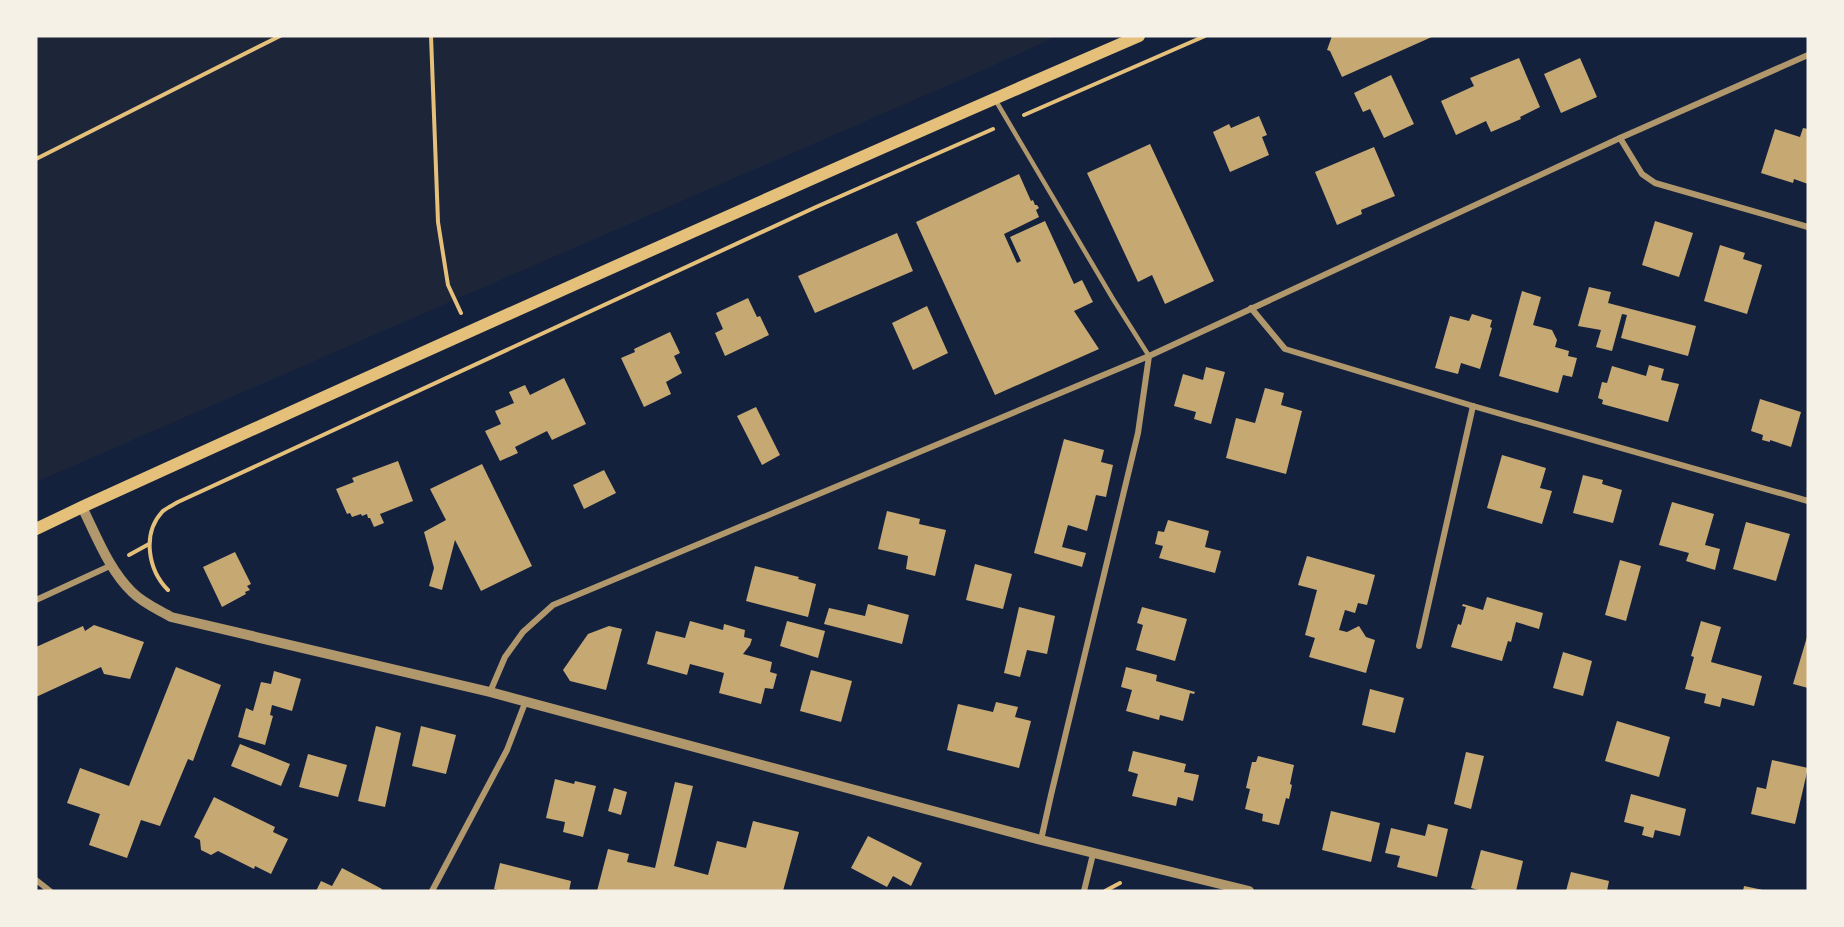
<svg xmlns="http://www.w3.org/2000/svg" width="1844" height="927" viewBox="0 0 1844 927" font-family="Poppins,sans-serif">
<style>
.green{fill:#1d2539}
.building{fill:#c6a872}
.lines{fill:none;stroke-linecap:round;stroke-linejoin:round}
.path{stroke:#e5c07b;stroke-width:4}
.service{stroke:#b1986c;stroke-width:4.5}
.minor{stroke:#b1986c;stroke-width:6}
.tertiary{stroke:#b1986c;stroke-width:10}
.secondary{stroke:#e5c07b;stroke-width:12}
</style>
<rect width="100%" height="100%" fill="#14213d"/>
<polygon class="green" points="36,36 1057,36 990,67 36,482"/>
<g class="building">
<polygon points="1332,36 1434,36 1342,77 1330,51 1327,50"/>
<polygon points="1519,58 1540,107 1520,117 1521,119 1491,132 1486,121 1456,135 1441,101 1474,86 1470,78"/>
<polygon points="1580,58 1597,97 1561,113 1544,74"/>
<polygon points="1391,75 1414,124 1384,138 1370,109 1363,112 1354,93"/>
<polygon points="1259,116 1267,135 1262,137 1269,155 1230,172 1213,132 1229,124 1231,128"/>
<polygon points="1803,128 1808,129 1808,184 1794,179 1793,183 1761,173 1775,129 1800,137"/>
<polygon points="1150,144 1214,281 1165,304 1152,275 1138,282 1087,173"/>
<polygon points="1374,147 1395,196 1361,210 1362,214 1337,225 1315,172"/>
<polygon points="1019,174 1031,201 1033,200 1035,205 1037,205 1039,208 1036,210 1039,217 1004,234 1017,263 1021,261 1010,237 1045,221 1074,284 1082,280 1093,302 1074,311 1099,349 995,395 916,222"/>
<polygon points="1655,221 1693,233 1679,277 1642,265"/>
<polygon points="897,233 913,271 815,313 798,276"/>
<polygon points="1720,245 1745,253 1743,259 1762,265 1747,314 1704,301"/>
<polygon points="1589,287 1611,292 1608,303 1696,326 1688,356 1621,338 1627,315 1622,314 1612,351 1596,347 1601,330 1578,326"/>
<polygon points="1522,291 1541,297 1533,325 1552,330 1557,340 1555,347 1569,351 1568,356 1577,358 1572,377 1563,375 1558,393 1499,376"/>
<polygon points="748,298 757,317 760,316 769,335 725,356 715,333 723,329 716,313"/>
<polygon points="927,306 948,353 913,370 892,323"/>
<polygon points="1472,314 1492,320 1490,327 1492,328 1480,369 1461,363 1458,374 1435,368 1450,316 1469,321"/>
<polygon points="670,332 680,353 674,356 682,373 666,382 671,394 644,407 621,358 635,352 634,349"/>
<polygon points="1649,365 1664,369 1661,380 1679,384 1668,422 1602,404 1603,400 1598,398 1602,382 1607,383 1612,366 1646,376"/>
<polygon points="1206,367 1225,372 1211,424 1194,419 1196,412 1174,406 1183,374 1203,380"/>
<polygon points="564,378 586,424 552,440 547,431 515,447 518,453 500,461 485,431 501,424 495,411 514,403 509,392 525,385 530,395"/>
<polygon points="1265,388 1284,393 1281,405 1302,411 1286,474 1226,458 1236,418 1255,423"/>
<polygon points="1760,399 1801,412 1791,447 1770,440 1770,442 1762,440 1763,435 1751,431"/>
<polygon points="756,407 780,455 762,465 737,416"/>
<polygon points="1064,439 1104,450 1101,462 1113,465 1106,497 1096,495 1087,531 1068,525 1062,547 1086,553 1082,567 1034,553"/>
<polygon points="1502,455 1546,468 1540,488 1552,491 1542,524 1487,508"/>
<polygon points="398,461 413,501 380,514 384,523 374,527 370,518 368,518 367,514 362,516 361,514 352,517 350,513 347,514 336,489 354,482 352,478"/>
<polygon points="482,464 532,566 481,591 455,540 442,590 429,586 434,568 424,532 446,520 430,489"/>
<polygon points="604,470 616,493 584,509 573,485"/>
<polygon points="1583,475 1603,480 1602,484 1622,490 1613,523 1573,513"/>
<polygon points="1672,502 1714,514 1705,545 1720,549 1715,570 1686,561 1689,553 1659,545"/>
<polygon points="887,511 920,519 919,524 946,530 935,576 906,569 908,556 878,549"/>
<polygon points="1168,520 1209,531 1205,547 1221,551 1215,573 1159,558 1163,546 1155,544 1158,531 1164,532"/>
<polygon points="1746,522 1790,534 1776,581 1733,569"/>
<polygon points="235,552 251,584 247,586 250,590 245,592 246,594 222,607 203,567"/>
<polygon points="1307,556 1375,575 1367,605 1358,603 1355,613 1345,610 1339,630 1347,632 1359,626 1366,637 1375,640 1366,673 1309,657 1315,638 1305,635 1317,590 1298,585"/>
<polygon points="1620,560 1641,566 1626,621 1605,615"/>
<polygon points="975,564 1012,574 1003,609 966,600"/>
<polygon points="755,566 799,577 798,579 816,584 808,617 746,601"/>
<polygon points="1487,597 1543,613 1539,629 1516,622 1511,642 1508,641 1502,661 1451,647 1458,624 1461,625 1466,607 1462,606 1463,604 1483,610"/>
<polygon points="868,604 909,615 902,644 824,624 829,608 865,616"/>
<polygon points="1019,607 1055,616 1047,654 1027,650 1020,677 1004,673"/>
<polygon points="1142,607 1187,619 1175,661 1136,650 1143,625 1137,623"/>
<polygon points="690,621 723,630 724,624 745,630 744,637 752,639 750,645 743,654 772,662 770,672 777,674 773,689 765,688 761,704 719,693 724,673 690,664 687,675 647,664 656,631 685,638"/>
<polygon points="787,621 825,631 818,658 780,646"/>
<polygon points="1701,621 1721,627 1711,662 1762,676 1754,706 1722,698 1720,707 1704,703 1706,694 1685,689 1694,657 1691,656"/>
<polygon points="94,625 144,642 130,679 104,674 101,667 36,697 36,647 83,626 85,631"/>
<polygon points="609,626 622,629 606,690 570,681 563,670 588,634"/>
<polygon points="1807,637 1808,637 1808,688 1793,684"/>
<polygon points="1563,652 1592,661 1583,696 1553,688"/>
<polygon points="176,667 221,685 193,761 188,759 160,826 141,820 127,858 89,845 100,814 67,803 80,768 129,786"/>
<polygon points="1126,667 1157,675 1156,681 1195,692 1194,694 1190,693 1183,721 1160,715 1159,720 1126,711 1132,690 1121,687"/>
<polygon points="811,670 852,681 841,722 800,711"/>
<polygon points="274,671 301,679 292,711 272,705 270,715 273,716 265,745 238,737 246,708 253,711 261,682 271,684"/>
<polygon points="1370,689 1404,698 1395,733 1362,725"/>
<polygon points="996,702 1018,707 1015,717 1031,721 1019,768 947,750 958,704 993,712"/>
<polygon points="1617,721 1670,737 1659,777 1605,761"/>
<polygon points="376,726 401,733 385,807 358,801"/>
<polygon points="421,726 456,735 446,774 412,766"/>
<polygon points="240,744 290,764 281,786 231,766"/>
<polygon points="1133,751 1186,764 1184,772 1199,775 1193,801 1178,797 1176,806 1132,796 1138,774 1128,771"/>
<polygon points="1466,752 1484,756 1471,809 1454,804"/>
<polygon points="308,754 347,765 338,797 299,787"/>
<polygon points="1258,756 1294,765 1290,784 1292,785 1289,799 1286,798 1279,825 1262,821 1263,814 1245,809 1250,789 1246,788 1252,762 1256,762"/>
<polygon points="1772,760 1808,768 1795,824 1751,814 1757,787 1766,789"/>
<polygon points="555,779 574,784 575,781 596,786 583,837 563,832 565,822 546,818"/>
<polygon points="675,782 693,786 674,866 708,875 717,841 746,848 753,821 799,832 783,891 597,891 608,849 629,854 627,862 655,868"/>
<polygon points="614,788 627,792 621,815 608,811"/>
<polygon points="1631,794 1686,809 1680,836 1655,830 1653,838 1642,835 1644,827 1624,822"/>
<polygon points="214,797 275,827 273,832 288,839 271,874 255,866 254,869 218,851 211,855 201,850 200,840 194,837"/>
<polygon points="1331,811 1380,823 1371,862 1322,850"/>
<polygon points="1428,824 1448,829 1437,877 1397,867 1400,856 1385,853 1391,828 1425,836"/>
<polygon points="868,836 922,863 911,886 893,876 887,887 851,868"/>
<polygon points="1481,850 1523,861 1516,891 1482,891 1471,888"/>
<polygon points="500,863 571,881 569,891 502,891 494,889"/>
<polygon points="342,868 382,889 381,891 316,891 321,881 332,886"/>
<polygon points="1571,872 1609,881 1607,891 1566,891"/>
<polygon points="1744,886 1763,890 1763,891 1743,891"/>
</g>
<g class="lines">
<g class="path">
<polyline points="431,36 438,222 448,285 461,313"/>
<polyline points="1024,115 1205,36"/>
<polyline points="36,159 280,36"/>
<polyline points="129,555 149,544"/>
<path d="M168,590C148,570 142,534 162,512C166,508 173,505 178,502L816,207L993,129"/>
<polyline points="1105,891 1120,883"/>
</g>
<polyline class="service" points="996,101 1113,299 1149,356"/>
<g class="minor">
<polyline points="1620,138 1642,174 1655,183 1808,227"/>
<polyline points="1251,308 1285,349 1473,406 1808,501"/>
<polyline points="36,600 112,565"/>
<polyline points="1419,646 1473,406"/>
<polyline points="490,692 505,657 523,632 553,605 1149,356 1620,138 1808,55"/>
<polyline points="1041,840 1051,795 1138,433 1149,356"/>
<polyline points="36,880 50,891"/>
<polyline points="432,891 507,750 525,703"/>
<polyline points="1084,891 1093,854"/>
</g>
<path class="tertiary" d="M82,507C96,535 109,570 132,592C143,603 157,609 171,617L490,692L1041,840L1249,891"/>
<path class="secondary" d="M36,529L82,507C433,347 785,189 1139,36"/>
</g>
<rect width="1844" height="927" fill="none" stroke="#f6f1e7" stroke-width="75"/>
</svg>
